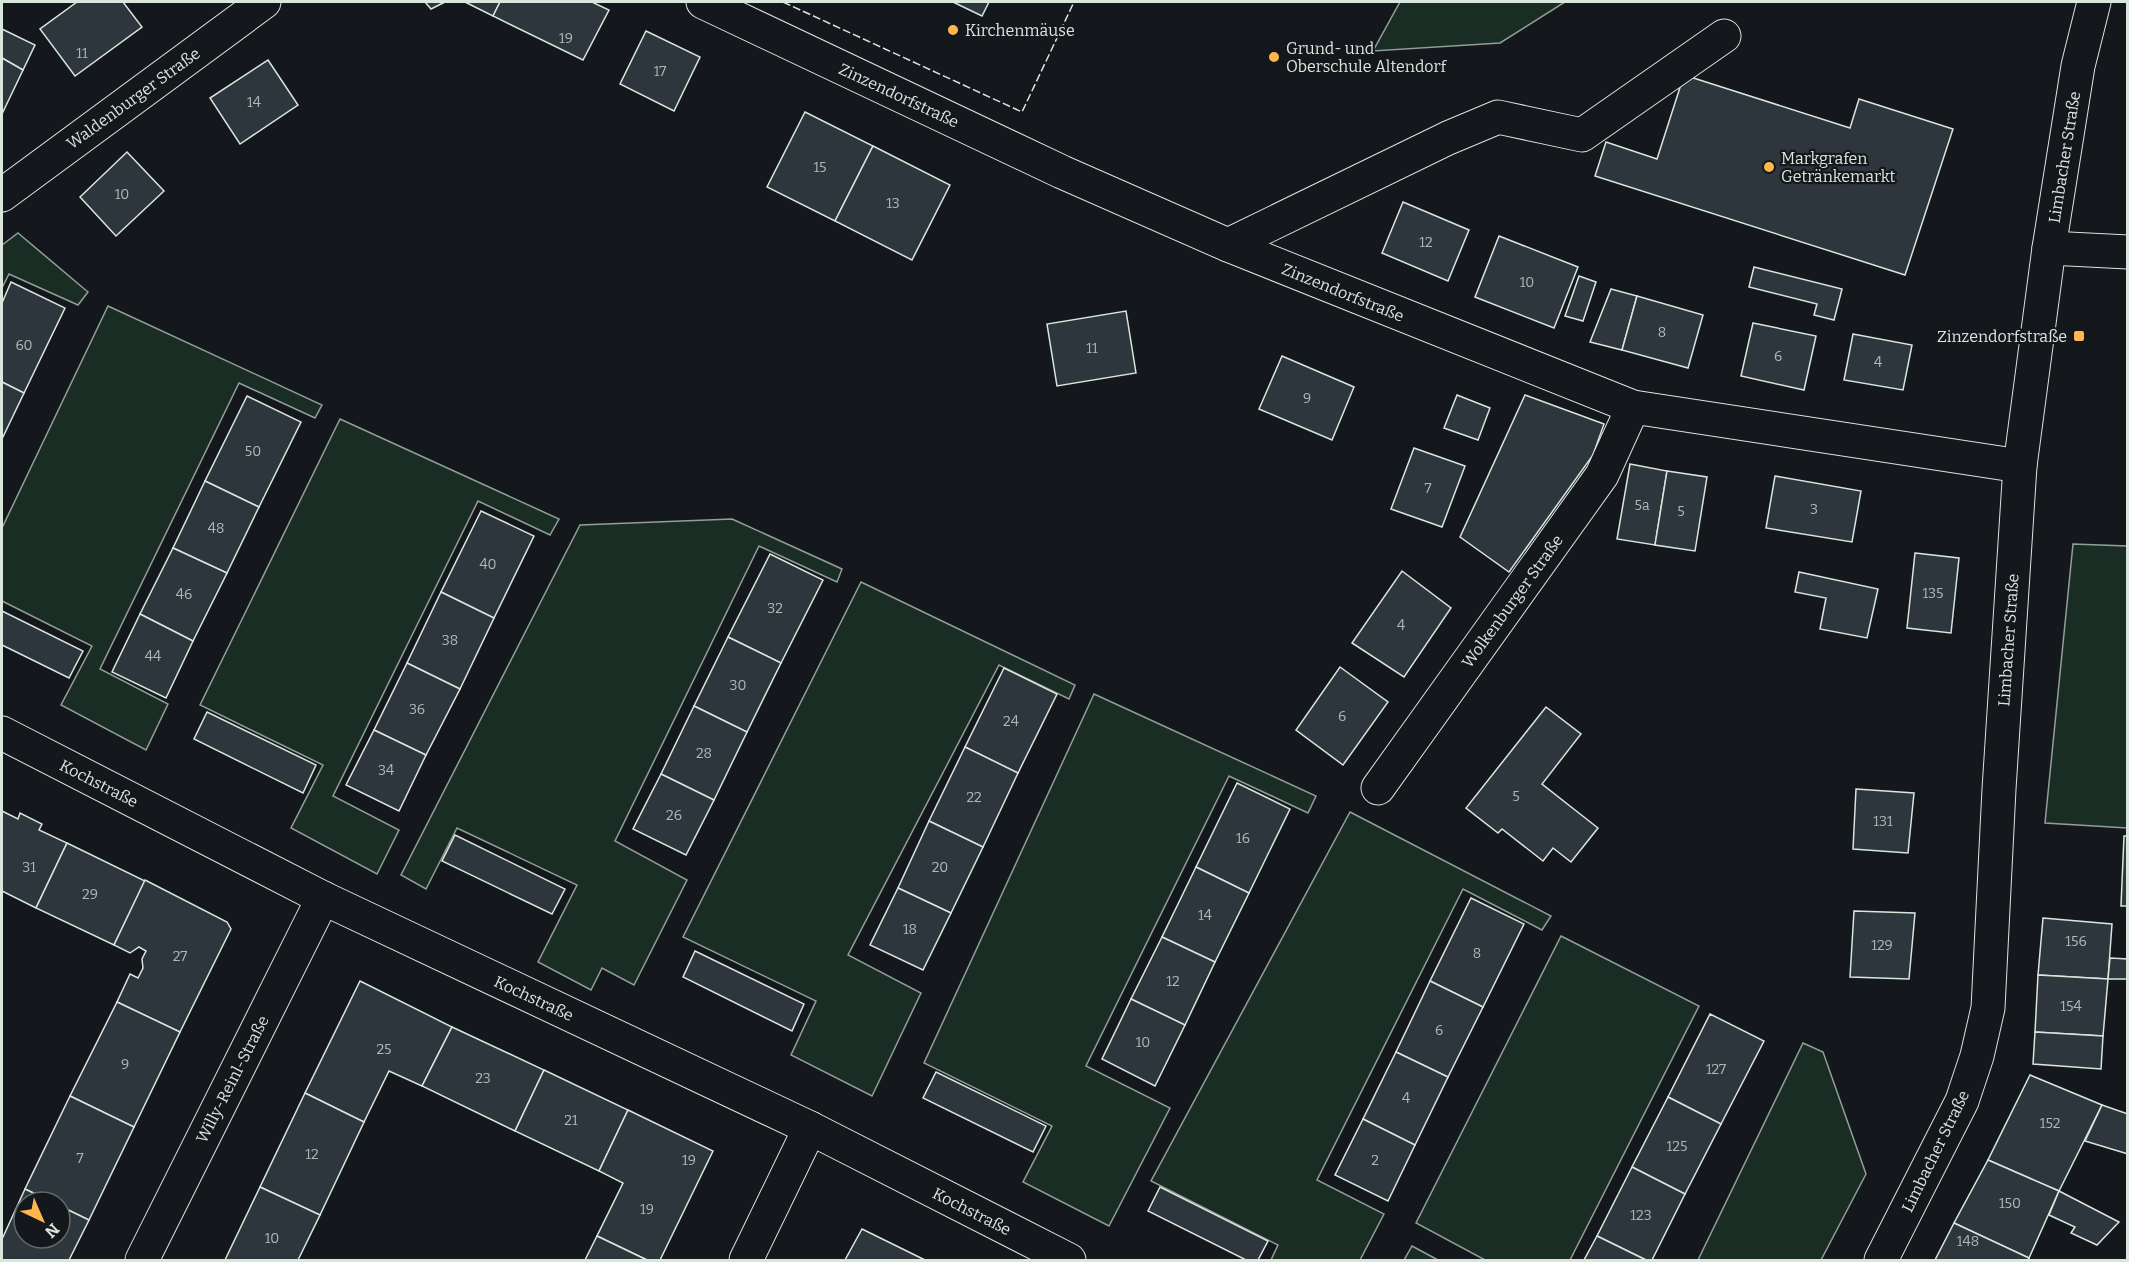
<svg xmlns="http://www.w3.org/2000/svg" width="2129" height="1262" viewBox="0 0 2129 1262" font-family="Bitter,serif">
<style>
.green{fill:#1a2d24;stroke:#939e99;stroke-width:1.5}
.building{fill:#2c363c;stroke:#d8e6dc;stroke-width:1.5}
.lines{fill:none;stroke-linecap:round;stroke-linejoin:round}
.minor-casing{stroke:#d8e6dc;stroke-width:35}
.major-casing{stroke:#d8e6dc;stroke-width:35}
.minor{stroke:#14181c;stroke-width:33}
.major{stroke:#14181c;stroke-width:33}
.fence{stroke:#d8e6dc;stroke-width:1.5;stroke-dasharray:8 3;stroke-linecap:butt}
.poi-dot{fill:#ffb74d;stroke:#14181c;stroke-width:2}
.labels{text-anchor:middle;stroke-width:4.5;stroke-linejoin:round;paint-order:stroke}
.number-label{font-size:14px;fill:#adbab4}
.poi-label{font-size:16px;fill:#d8e6dc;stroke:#14181c;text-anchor:start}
.street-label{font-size:16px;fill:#d8e6dc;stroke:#14181c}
</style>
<rect width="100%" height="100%" fill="#14181c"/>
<g class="green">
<polygon points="1400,2 1565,2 1500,43 1373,51"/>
<polygon points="18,233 88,292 78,305 9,274 2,288 2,245"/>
<polygon points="108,306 322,405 315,418 239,383 100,669 168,704 146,750 61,705 92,646 2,601 2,528"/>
<polygon points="340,419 559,519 550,535 478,501 333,796 399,830 377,874 291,828 323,765 200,705"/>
<polygon points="732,519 842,569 837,582 759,546 615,841 687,880 634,985 602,968 591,990 538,962 577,885 457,828 426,889 401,875 580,525"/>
<polygon points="2073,544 2127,546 2127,828 2045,823"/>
<polygon points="861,582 1075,685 1069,699 999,665 848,955 921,993 872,1096 791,1055 816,1001 683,937"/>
<polygon points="1094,694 1316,796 1308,813 1229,776 1086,1066 1170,1108 1109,1226 1023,1182 1052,1126 924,1063"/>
<polygon points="1350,812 1551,916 1542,930 1463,889 1317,1180 1384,1214 1360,1260 1271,1260 1278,1245 1151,1181"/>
<polygon points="1561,936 1699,1006 1570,1260 1485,1260 1416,1223"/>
<polygon points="1803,1043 1823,1052 1866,1174 1821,1260 1698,1260"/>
<polygon points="1412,1246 1438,1260 1404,1260"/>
</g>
<g class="building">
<polygon points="77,2 123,2 142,27 75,76 40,29"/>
<polygon points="425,2 445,2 431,9"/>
<polygon points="465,2 500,2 493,16"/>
<polygon points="500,2 592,2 609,10 583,60 493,16"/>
<polygon points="953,2 989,2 982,16"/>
<polygon points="2,29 35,45 23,70 2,58"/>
<polygon points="646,31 700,57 674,111 620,84"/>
<polygon points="2,58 23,70 2,114"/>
<polygon points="268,60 298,105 240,144 210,98"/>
<polygon points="1684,75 1850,128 1859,99 1953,129 1905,275 1595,176 1606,142 1657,159"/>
<polygon points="805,112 873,146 835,221 767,187"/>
<polygon points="873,146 950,185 912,260 835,221"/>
<polygon points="127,152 164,191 116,236 80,197"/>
<polygon points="1403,202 1469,230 1448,281 1382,253"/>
<polygon points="1499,236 1578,267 1554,328 1475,297"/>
<polygon points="1754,267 1842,289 1834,320 1814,315 1817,304 1749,287"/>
<polygon points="1579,276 1596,282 1583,321 1565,316"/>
<polygon points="11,282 65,308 24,393 2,382 2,303"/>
<polygon points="1611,289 1637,296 1622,350 1590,342"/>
<polygon points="1637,296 1703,315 1688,368 1622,350"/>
<polygon points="1126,311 1136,373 1057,386 1047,324"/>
<polygon points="1753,323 1816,336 1804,390 1741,376"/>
<polygon points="1853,334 1912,345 1903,390 1844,380"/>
<polygon points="1282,356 1354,387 1332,440 1259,409"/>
<polygon points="2,382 24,393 2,439"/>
<polygon points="1457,395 1490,408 1478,440 1444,428"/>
<polygon points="1525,395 1604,424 1593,455 1509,572 1460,537"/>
<polygon points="247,396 301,422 259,507 205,481"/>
<polygon points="1414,448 1465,466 1442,527 1391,509"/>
<polygon points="1630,464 1667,471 1655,545 1617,539"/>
<polygon points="1667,471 1707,477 1695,551 1655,545"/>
<polygon points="1775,476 1861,491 1852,542 1766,528"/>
<polygon points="205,481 259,507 227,573 173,548"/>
<polygon points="481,511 534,536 494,618 441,592"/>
<polygon points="173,548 227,573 193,641 140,614"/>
<polygon points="1915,553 1959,558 1951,633 1907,628"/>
<polygon points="770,554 823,580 781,663 728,637"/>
<polygon points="1402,571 1451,608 1404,677 1352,643"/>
<polygon points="1799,572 1878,589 1867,638 1820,629 1826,598 1795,592"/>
<polygon points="441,592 494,618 460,689 407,663"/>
<polygon points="2,611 83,651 69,678 2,645"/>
<polygon points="140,614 193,641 166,698 112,672"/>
<polygon points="728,637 781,663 747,732 694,706"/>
<polygon points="407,663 460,689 426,755 374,730"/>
<polygon points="1340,667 1388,702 1343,765 1296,730"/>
<polygon points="1004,668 1057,694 1018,773 965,747"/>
<polygon points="694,706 747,732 714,800 661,774"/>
<polygon points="1546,707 1581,734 1542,784 1598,828 1571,862 1553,848 1543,861 1502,829 1498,833 1466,808"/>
<polygon points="207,712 316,765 303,793 194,739"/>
<polygon points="374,730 426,755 399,811 346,785"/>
<polygon points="965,747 1018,773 983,847 929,821"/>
<polygon points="661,774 714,800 686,855 633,829"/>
<polygon points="1237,783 1290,809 1249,893 1196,867"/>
<polygon points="1856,789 1914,793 1908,853 1853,849"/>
<polygon points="2,811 18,819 20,813 42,824 39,830 67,843 36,908 2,891"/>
<polygon points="929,821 983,847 951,913 898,888"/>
<polygon points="455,835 565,889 552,914 442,861"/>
<polygon points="2124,836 2128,836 2128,906 2121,906"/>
<polygon points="67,843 145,881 114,945 36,908"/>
<polygon points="1196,867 1249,893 1215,962 1162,937"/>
<polygon points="145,880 227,922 231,929 180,1032 117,1002 130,974 138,978 143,968 142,959 146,951 139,947 130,953 114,945"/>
<polygon points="898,888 951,913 923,970 870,945"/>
<polygon points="1471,898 1524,924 1483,1007 1430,981"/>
<polygon points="1854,911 1915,913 1909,979 1850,977"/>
<polygon points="2043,918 2112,924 2108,979 2038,975"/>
<polygon points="1162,937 1215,962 1185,1025 1131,999"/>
<polygon points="695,951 804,1004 792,1031 683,977"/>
<polygon points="2110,958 2128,959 2128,979 2108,979"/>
<polygon points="2038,975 2108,979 2103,1036 2035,1032"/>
<polygon points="360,981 452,1027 422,1086 389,1071 364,1122 305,1093"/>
<polygon points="1430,981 1483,1007 1448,1077 1396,1052"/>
<polygon points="1131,999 1185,1025 1155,1086 1102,1059"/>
<polygon points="117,1002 180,1032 134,1127 70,1096"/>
<polygon points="1710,1014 1764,1041 1721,1124 1668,1097"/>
<polygon points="452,1027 544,1070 515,1131 422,1086"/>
<polygon points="2035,1032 2103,1036 2101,1069 2033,1064"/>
<polygon points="1396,1052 1448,1077 1415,1145 1363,1119"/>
<polygon points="544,1070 628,1110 599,1171 515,1131"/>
<polygon points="936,1072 1046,1126 1033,1152 923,1098"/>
<polygon points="2030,1075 2102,1105 2059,1191 1988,1160"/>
<polygon points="305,1093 364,1122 320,1215 260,1187"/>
<polygon points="70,1096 134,1127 89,1220 60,1206 60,1202 52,1202 25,1189"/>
<polygon points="1668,1097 1721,1124 1685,1194 1632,1167"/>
<polygon points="2102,1105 2128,1114 2128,1154 2085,1141"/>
<polygon points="628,1110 713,1151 660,1260 647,1260 597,1236 623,1183 599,1171"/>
<polygon points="1363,1119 1415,1145 1388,1201 1335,1175"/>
<polygon points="1988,1160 2059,1191 2029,1258 1954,1223"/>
<polygon points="1632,1167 1685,1194 1652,1260 1646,1260 1597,1236"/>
<polygon points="260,1187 320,1215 298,1260 225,1260"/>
<polygon points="1160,1187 1268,1241 1258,1260 1246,1260 1148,1211"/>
<polygon points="25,1189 52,1202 24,1202 24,1238 60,1238 60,1206 89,1220 69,1260 2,1260 2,1236 3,1237"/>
<polygon points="2059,1191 2119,1222 2097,1245 2071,1233 2075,1227 2049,1215"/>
<polygon points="1954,1223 2029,1258 2028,1260 1935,1260"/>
<polygon points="862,1229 925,1260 845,1260"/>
<polygon points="597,1236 647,1260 585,1260"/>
<polygon points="1597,1236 1646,1260 1584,1260"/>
</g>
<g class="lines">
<defs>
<g id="minor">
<polyline points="703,2 1062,172 1228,245 1633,407 2020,466"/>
<polyline points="2,195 264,2"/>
<polyline points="1228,245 1448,138 1498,117 1582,135 1724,36"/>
<polyline points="2049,248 2128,252"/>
<polyline points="2,733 323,898 810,1128 1069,1260"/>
<polyline points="1378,788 1602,475 1633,407"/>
<polyline points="142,1260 323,898"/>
<polyline points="746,1260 810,1128"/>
</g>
<polyline id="major" points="1881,1260 1962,1101 1977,1056 1988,1008 1999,789 2020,466 2049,248 2078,66 2094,2"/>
</defs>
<use href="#minor" class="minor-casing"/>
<use href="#major" class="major-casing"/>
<use href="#minor" class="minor"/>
<use href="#major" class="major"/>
<polyline class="fence" points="783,2 1022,112 1074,2"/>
</g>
<g class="poi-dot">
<circle cx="953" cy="30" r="6"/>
<circle cx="1274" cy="57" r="6"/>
<circle cx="1769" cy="167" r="6"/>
<rect x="2073" y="330" width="12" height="12" rx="3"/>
</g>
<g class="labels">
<g class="number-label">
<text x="566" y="43">19</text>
<text x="82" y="58">11</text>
<text x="660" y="76">17</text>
<text x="254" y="107">14</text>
<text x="820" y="172">15</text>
<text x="122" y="199">10</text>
<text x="893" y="208">13</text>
<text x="1426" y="247">12</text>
<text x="1527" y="287">10</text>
<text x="1662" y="337">8</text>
<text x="24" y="350">60</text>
<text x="1092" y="353">11</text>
<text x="1778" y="361">6</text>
<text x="1878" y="367">4</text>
<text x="1307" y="403">9</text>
<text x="253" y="456">50</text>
<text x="1428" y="493">7</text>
<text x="1642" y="510">5a</text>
<text x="1814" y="514">3</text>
<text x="1681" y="516">5</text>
<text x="216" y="533">48</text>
<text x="488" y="569">40</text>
<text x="1933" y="598">135</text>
<text x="184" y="599">46</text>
<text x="775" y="613">32</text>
<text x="1401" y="630">4</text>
<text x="450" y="645">38</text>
<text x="153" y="661">44</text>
<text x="738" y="690">30</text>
<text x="417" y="714">36</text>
<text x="1342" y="721">6</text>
<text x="1011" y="726">24</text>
<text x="704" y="758">28</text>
<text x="386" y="775">34</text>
<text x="1516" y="801">5</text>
<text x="974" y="802">22</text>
<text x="674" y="820">26</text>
<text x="1883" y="826">131</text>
<text x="1243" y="843">16</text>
<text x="29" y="872">31</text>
<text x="940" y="872">20</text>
<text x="90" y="899">29</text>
<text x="1205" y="920">14</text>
<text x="910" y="934">18</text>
<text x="2076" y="946">156</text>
<text x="1882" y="950">129</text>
<text x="1477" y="958">8</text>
<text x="180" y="961">27</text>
<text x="1173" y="986">12</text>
<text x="2071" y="1011">154</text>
<text x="1439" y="1035">6</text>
<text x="1143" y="1047">10</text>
<text x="384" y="1054">25</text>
<text x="125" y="1069">9</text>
<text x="1716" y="1074">127</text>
<text x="483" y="1083">23</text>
<text x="1406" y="1103">4</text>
<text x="571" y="1125">21</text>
<text x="2050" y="1128">152</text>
<text x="1677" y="1151">125</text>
<text x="312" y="1159">12</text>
<text x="80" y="1163">7</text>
<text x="689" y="1165">19</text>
<text x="1375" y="1165">2</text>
<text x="2010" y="1208">150</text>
<text x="647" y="1214">19</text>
<text x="1641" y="1220">123</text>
<text x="272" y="1243">10</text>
<text x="1968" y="1246">148</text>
</g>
<g class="poi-label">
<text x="965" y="36">Kirchenmäuse</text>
<text x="1286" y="54">Grund- und<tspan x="1286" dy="18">Oberschule Altendorf</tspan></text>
<text x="1781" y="164">Markgrafen<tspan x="1781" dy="18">Getränkemarkt</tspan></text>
<text x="2067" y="342" text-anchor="end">Zinzendorfstraße</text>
</g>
<g class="street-label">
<text transform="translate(899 95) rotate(25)" y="6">Zinzendorfstraße</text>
<text transform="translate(133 98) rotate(-36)" y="6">Waldenburger Straße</text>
<text transform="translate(2064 157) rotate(-81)" y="6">Limbacher Straße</text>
<text transform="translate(1343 292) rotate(22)" y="6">Zinzendorfstraße</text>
<text transform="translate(1512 601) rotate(-54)" y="6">Wolkenburger Straße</text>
<text transform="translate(2008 640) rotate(-86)" y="6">Limbacher Straße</text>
<text transform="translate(99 783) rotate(27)" y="6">Kochstraße</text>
<text transform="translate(534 998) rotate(25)" y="6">Kochstraße</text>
<text transform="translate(232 1079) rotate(-63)" y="6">Willy-Reinl-Straße</text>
<text transform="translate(1935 1151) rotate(-64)" y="6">Limbacher Straße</text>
<text transform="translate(972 1211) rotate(27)" y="6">Kochstraße</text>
</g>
</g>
<rect width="2129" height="1262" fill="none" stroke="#d8e6dc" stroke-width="6"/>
<g transform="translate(42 1220) rotate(136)"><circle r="28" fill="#14181c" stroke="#626a69" stroke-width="1.5"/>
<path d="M0-4.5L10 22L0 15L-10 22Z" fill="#ffb74d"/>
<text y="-9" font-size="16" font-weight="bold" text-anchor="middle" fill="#d8e6dc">N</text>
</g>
</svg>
